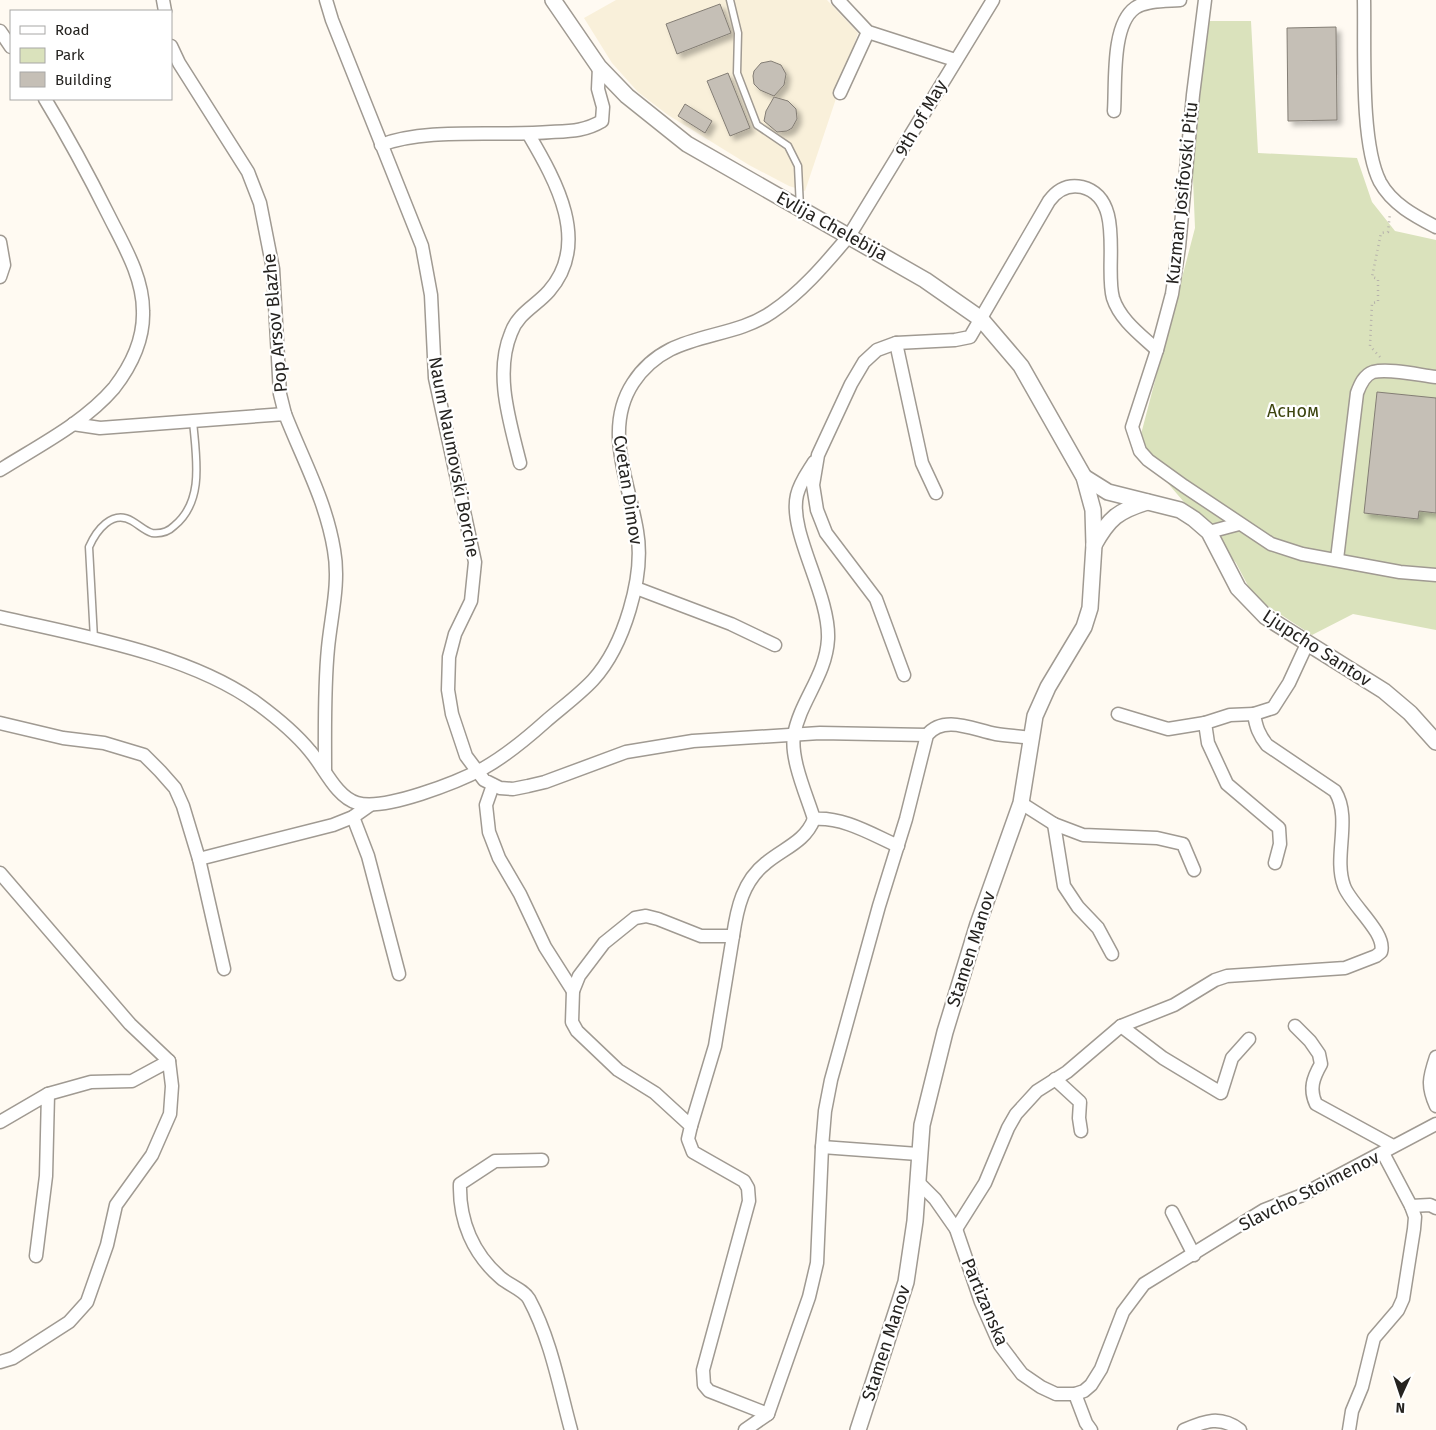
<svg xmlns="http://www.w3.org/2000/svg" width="1436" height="1430" viewBox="0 0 1436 1430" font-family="'Fira Sans',sans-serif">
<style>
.industrial{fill:#f9f0da}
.green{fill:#dae2bc}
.building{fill:#c5bfb6;stroke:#837d74;filter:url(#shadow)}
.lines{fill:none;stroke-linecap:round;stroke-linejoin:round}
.service-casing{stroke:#a09a92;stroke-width:9}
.minor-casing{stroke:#a09a92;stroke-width:15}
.tertiary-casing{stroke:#a09a92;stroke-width:18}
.path{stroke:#b6b2ab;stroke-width:2.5;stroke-dasharray:1 4;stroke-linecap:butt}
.service{stroke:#fff;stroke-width:6}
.minor{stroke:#fff;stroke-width:12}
.tertiary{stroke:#fff;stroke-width:15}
.labels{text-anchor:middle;stroke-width:4.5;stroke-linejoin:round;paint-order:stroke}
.street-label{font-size:18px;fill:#252320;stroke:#fff}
.park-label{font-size:18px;fill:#3d450f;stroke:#fff}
</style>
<defs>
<filter id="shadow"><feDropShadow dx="4.5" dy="4.5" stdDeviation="2.5" flood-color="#0004"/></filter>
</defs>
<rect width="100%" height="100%" fill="#fffaf2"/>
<polygon class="industrial" points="616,0 827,0 858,33 805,191 789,186 749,165 668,115 638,92 612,63 584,18"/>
<polygon class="green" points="1209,21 1251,21 1258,153 1357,158 1372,202 1395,231 1436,240 1436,630 1353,614 1312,635 1254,597 1236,563 1148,460 1140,438 1195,228 1192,154"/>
<g class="building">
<polygon points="720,4 731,33 677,54 666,24"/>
<polygon points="1336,27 1337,120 1288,121 1287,28"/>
<polygon points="771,61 781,65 786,74 784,85 774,96 760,90 754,84 753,76 754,71 761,63"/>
<polygon points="728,73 750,128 730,136 707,81"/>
<polygon points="774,97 788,101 796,109 797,119 792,128 787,131 777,132 764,121 766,111"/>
<polygon points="685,104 712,121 705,133 678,116"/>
<polygon points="1377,392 1436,398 1436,513 1419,511 1418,519 1364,513"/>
</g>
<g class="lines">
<defs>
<g id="service">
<polyline points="730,0 738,33 737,73 757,125 788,146 798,166 800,208"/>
<path d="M94,639L89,547C96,531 112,509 132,521C139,525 145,531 152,533C161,534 168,532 174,526C205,501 196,457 193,421"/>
</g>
<g id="minor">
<polyline points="163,0 165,11"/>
<polyline points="326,0 332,20 422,246 431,295 435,378 475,562 471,601 455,634 449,657 448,690 452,714 466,756 484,780 500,788 513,789 528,786 545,782 626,752 693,741 820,733 927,735"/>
<polyline points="838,0 868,32 955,60"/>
<polyline points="1205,0 1193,95 1179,247 1172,294 1157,350 1132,427 1140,451 1148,460 1184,486 1271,544 1302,554 1400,572 1436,575"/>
<path d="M1364,0C1365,47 1360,143 1380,182C1392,204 1415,216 1436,227"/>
<polyline points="0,31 11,47"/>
<polyline points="171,46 179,63 248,172 260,203 273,269 280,394 285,414"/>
<polyline points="840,93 868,32"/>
<path d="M1114,111C1116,84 1111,25 1135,8C1146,0 1167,1 1180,0"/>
<path d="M381,145C428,127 499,137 551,132C571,131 585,131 602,121L603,107L598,89L599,67"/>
<polyline points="0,242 4,265 0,277"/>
<polyline points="896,343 922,463 936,493"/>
<path d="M73,424L100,428L285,414C303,460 326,501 334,550C340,583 331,616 328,648C324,689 325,730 325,770"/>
<path d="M814,462C808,472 800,482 797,495C788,532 830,594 828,639C826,676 800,701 794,735C790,759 807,796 814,819C844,817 871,834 898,846"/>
<path d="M520,463C510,422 494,374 511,333C518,313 536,306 549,291C591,243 556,181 529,135"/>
<path d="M0,470C38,446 84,423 114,388C131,366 144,340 143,311C143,277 124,246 109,216C89,176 68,137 45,99"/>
<polyline points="1209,532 1239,524"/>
<path d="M1337,559L1357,393C1360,385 1364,375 1373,372C1389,368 1419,375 1436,377"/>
<polyline points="636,588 731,624 775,645"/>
<path d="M0,617C82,636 190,654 258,704C277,718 296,734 310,751C324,767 336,797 357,803C385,811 458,782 484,768C507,755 526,739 545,722C561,708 579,695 593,680C624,646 645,576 637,531C629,482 603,429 633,383C668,329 727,343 772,312C802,292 826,263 849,236L993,0"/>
<path d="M904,675L876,599L826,533L817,510L813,485L818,455L851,384L864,362L877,350L896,343L955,340L970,337L1049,201C1057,190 1068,184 1082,187C1126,198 1104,267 1113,298C1120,320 1141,335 1157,350"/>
<polyline points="1118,714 1168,729 1205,723"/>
<polyline points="1254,714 1230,715 1205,723 1208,743 1227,784 1279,828 1280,844 1275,863"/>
<polyline points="0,723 63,738 104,743 144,755 160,771 175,788 183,806 199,859 224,969"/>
<polyline points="493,785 486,805 489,832 499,858 520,894 545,947 573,991"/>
<polyline points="1021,803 1054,824 1083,835 1157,838 1183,844 1194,870"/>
<polyline points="353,817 368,856 399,974"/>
<polyline points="1054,824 1064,886 1078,907 1098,928 1112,954"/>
<polyline points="199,859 333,825 353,817 370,805"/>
<polyline points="0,873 130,1024 169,1061"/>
<polyline points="1121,1026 1163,1058 1221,1093 1232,1058 1249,1039"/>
<path d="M1295,1026L1310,1041L1319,1054L1321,1064C1313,1078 1309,1089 1316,1104L1393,1146"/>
<path d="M1436,1057C1429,1078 1427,1086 1436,1106"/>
<polyline points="1055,1079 1080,1102 1079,1118 1081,1131"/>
<polyline points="0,1122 48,1094 46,1176 36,1256"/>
<polyline points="691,1126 715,1046 733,936"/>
<polyline points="822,1147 918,1154"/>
<path d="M542,1160L495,1161L460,1184C459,1221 473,1254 501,1278C509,1285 524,1290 529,1299C551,1340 559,1386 571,1430"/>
<polyline points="917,1181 935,1199 956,1229 981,1302 1000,1345 1022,1374 1041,1387 1056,1394 1075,1394 1084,1391 1091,1385 1101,1369 1123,1312 1144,1284 1264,1210 1300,1196 1436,1124"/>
<polyline points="1411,1206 1430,1205 1436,1208"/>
<polyline points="1172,1212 1194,1255"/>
<path d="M956,1229L985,1183L1008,1128L1016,1114L1037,1091L1067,1072L1121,1026L1174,1005L1215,980L1227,976L1345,968L1376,956L1381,952C1387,933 1350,904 1344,886C1333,856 1352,819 1335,791L1267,745C1259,735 1256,727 1254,714L1273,708L1289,683L1307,644"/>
<polyline points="0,1362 13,1358 69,1322 87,1302 107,1245 116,1205 152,1155 170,1114 172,1086 169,1061 132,1081 91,1082 48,1094"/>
<polyline points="1075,1394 1086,1423 1091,1430"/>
<path d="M768,1414L709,1391L704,1385L703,1370L749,1201L748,1188L744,1181L693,1152L688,1139L691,1126L655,1093L618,1070L577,1031L572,1022L573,991L579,976L604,943L635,918L646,916L658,919L701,936H733C737,908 743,881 766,863C784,848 805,842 814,819"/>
<path d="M745,1430L768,1414L809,1297L817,1263L822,1147L825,1111L831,1080L879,906L906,819L927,735C944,714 974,730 996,734C1008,736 1019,736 1031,738"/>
<path d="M1184,1430C1205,1421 1220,1415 1240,1430"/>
<polyline points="1349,1430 1352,1411 1362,1387 1374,1338 1398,1310 1403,1299 1414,1229 1415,1217 1411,1206 1383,1153"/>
</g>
<g id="tertiary">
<polyline points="553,0 599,67 627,96 687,144 925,280 981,319 1021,366 1084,477 1093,510 1094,545 1090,608 1084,627 1048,687 1035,716 1021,803 978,924 945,1032 922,1125 915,1221 906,1282 858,1430"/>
<polyline points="1084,477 1108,492 1180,510 1194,519 1209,532 1238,588 1266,617 1384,691 1410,713 1436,742"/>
<path d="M1094,545C1109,518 1118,511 1147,502"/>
</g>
</defs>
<use href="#service" class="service-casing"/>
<use href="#minor" class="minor-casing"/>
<use href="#tertiary" class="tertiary-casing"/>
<polyline class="path" points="1380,357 1370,346 1372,303 1378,302 1378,279 1372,277 1381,233 1388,232 1390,213"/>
<use href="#service" class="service"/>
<use href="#minor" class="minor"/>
<use href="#tertiary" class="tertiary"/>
</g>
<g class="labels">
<g class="street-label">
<text transform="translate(921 118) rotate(-60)" y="6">9th of May</text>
<text transform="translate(1182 193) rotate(-84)" y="6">Kuzman Josifovski Pitu</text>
<text transform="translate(832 226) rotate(29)" y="6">Evlija Chelebija</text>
<text transform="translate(275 323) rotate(-95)" y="6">Pop Arsov Blazhe</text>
<text transform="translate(454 457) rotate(79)" y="6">Naum Naumovski Borche</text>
<text transform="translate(628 490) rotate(81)" y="6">Cvetan Dimov</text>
<text transform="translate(1317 648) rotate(33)" y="6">Ljupcho Santov</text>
<text transform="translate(971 949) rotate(-72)" y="6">Stamen Manov</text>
<text transform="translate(1309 1191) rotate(-27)" y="6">Slavcho Stoimenov</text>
<text transform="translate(985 1302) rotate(67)" y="6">Partizanska</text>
<text transform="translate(886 1343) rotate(-72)" y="6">Stamen Manov</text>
</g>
<g class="park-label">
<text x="1293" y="417">Асном</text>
</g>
</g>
<rect x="10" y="10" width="162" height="90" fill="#ffffff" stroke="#a8a7a6"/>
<rect x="20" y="26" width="25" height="8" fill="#ffffff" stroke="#a8a7a6"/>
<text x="55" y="35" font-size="15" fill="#252320">Road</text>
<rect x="20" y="48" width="25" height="15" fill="#dae2bc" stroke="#a8a7a6"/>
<text x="55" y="60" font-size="15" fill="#252320">Park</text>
<rect x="20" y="72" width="25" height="15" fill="#c5bfb6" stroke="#a8a7a6"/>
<text x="55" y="85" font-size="15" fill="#252320">Building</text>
<g transform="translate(1401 1395) rotate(183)" stroke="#ffffff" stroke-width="4" paint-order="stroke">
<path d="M0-4L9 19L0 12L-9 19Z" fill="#252320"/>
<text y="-8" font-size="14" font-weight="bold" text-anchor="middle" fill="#252320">N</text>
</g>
</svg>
